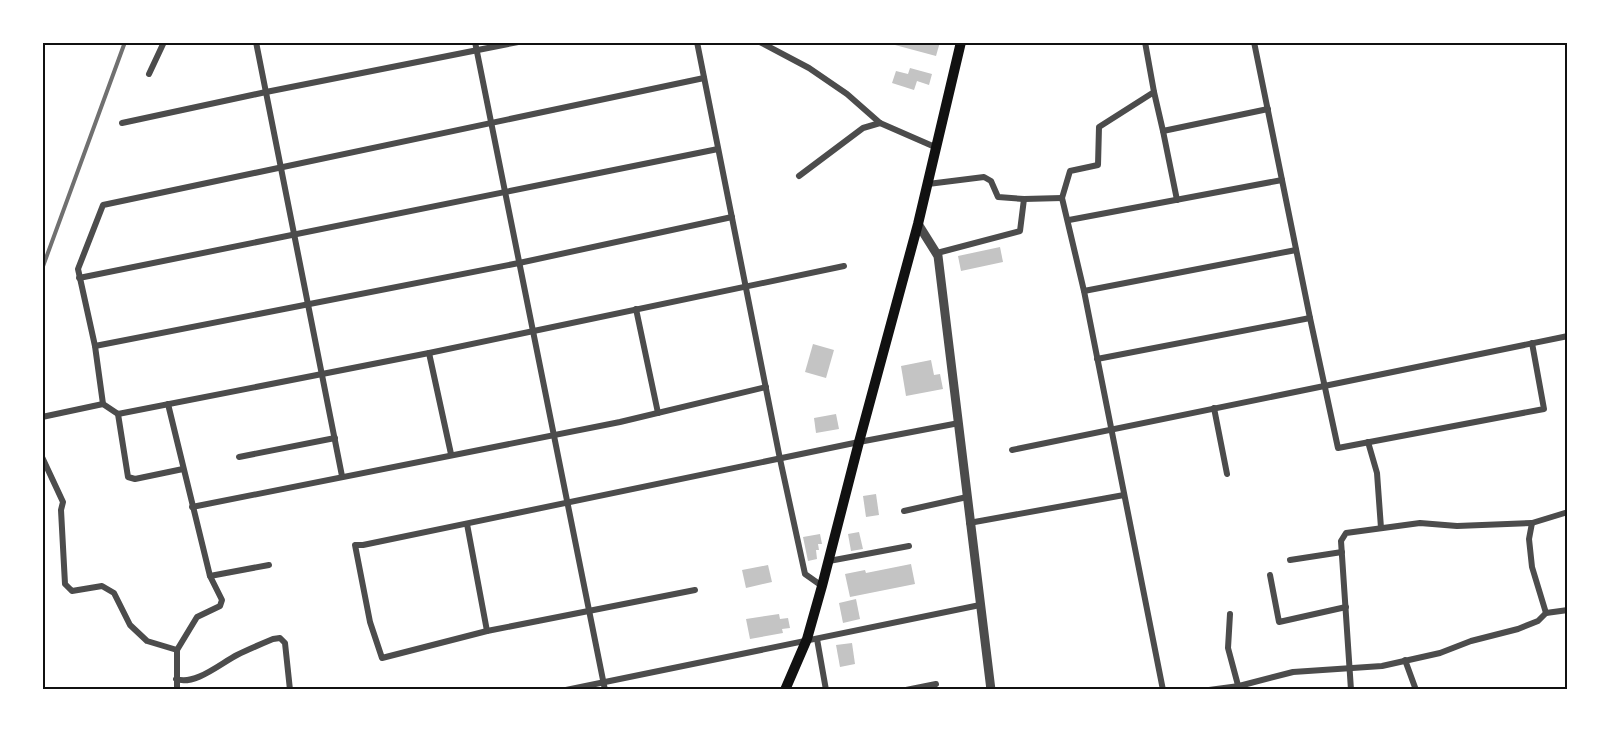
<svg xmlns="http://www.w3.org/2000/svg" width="1610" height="732" viewBox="0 0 1610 732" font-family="'Sofia Sans Condensed',sans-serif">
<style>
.building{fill:#c4c4c4}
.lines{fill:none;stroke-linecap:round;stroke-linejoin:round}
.minor{stroke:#4c4c4c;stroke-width:6}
.tertiary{stroke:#4c4c4c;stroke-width:9}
.secondary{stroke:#111;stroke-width:10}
.rail{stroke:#707070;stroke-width:4}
.neatline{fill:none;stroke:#111;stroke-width:2}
</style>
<rect width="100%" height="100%" fill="#fff"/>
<g class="building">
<polygon points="895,42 940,42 936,56 895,45"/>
<polygon points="910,68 932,74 929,85 917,81 914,90 892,83 896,71 908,74"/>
<polygon points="1000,247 1003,262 961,271 958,256"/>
<polygon points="813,344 834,350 826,378 805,372"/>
<polygon points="931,360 934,375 940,374 943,389 906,396 901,366"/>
<polygon points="836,414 839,429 816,433 814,418"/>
<polygon points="876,494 879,515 866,517 863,496"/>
<polygon points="859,532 863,549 851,551 848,534"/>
<polygon points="820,534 822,544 818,544 819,550 816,550 817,559 808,561 803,537"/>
<polygon points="911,564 915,584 850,597 845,574 865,570 866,573"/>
<polygon points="768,565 772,582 746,588 742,570"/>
<polygon points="856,599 860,619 843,623 839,603"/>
<polygon points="779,614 780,619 788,618 790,628 782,629 783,633 750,639 746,619"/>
<polygon points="852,643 855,664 840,667 836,645"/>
</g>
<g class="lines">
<g class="minor">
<polyline points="256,42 342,476"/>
<polyline points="475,42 605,690"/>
<polyline points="697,42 780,459 805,574 822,586"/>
<polyline points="760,42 809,68 847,94 880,123 935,147"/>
<polyline points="1145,42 1154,92 1099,127 1098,165 1070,171 1062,198 1084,291 1163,690"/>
<polyline points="1254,42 1310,318 1338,448 1544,409 1532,343"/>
<polyline points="149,74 164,42"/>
<polyline points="704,78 103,205 78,269 95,346 103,404 118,414 429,353 844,266"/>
<polyline points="1154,92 1163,131 1268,109"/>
<polyline points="122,123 266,92 518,42"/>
<polyline points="1163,131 1177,200"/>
<polyline points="799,176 863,128 880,123"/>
<polyline points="928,184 984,177 991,181 998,197 1024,199 1062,198"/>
<polyline points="1069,220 1282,180"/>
<polyline points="937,253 1020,231 1024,199"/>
<polyline points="79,278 718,149"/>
<polyline points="1084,291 1296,250"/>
<polyline points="636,309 658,413"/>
<polyline points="95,346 519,263 732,217"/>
<polyline points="429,353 451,454"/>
<polyline points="1097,359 1310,318"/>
<polyline points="168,404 210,576 269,565"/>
<polyline points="1214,408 1227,474"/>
<polyline points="118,414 128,477 135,479 183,469"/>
<polyline points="42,417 103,404"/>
<polyline points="1368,442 1377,473 1381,528"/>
<polyline points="1012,450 1568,336"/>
<polyline points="42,457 63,502 61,510 65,584 72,591 102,586 114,593 130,625 147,641 177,650"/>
<polyline points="239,457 335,438"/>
<polyline points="192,507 620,422 766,387"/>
<polyline points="904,511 967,497"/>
<polyline points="969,523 1124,495"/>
<polyline points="1532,523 1529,539 1532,567 1546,613"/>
<polyline points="467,524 487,631"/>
<polyline points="1290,560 1342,552"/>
<polyline points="829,561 909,546"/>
<polyline points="1270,575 1279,622 1346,607"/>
<polyline points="695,590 487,631 382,658 370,622 355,545 363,545 859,442 959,423"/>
<polyline points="1230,614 1228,648 1239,689"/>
<polyline points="817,639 826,690"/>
<polyline points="1405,660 1416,690"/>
<path d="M176,679C195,686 221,663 237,655C249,649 261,644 273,639L280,638L285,643L290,690"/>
<polyline points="177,690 177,650 197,617 220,606 222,600 210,576"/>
<polyline points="566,690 980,605"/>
<polyline points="906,690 936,684"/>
<polyline points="1209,690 1239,686 1293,672 1382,666 1440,653 1471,641 1518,629 1538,621 1546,613 1568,610"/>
<polyline points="1351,690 1341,541 1346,533 1420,523 1457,526 1532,523 1568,512"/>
</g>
<polyline class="tertiary" points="918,224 938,256 991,690"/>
<polyline class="secondary" points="785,690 807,639 822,586 859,442 918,224 961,42"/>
<polyline class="rail" points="42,269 125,42"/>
</g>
<rect width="1610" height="732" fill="none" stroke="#ffffff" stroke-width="87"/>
<rect x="44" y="44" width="1522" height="644" class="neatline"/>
</svg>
